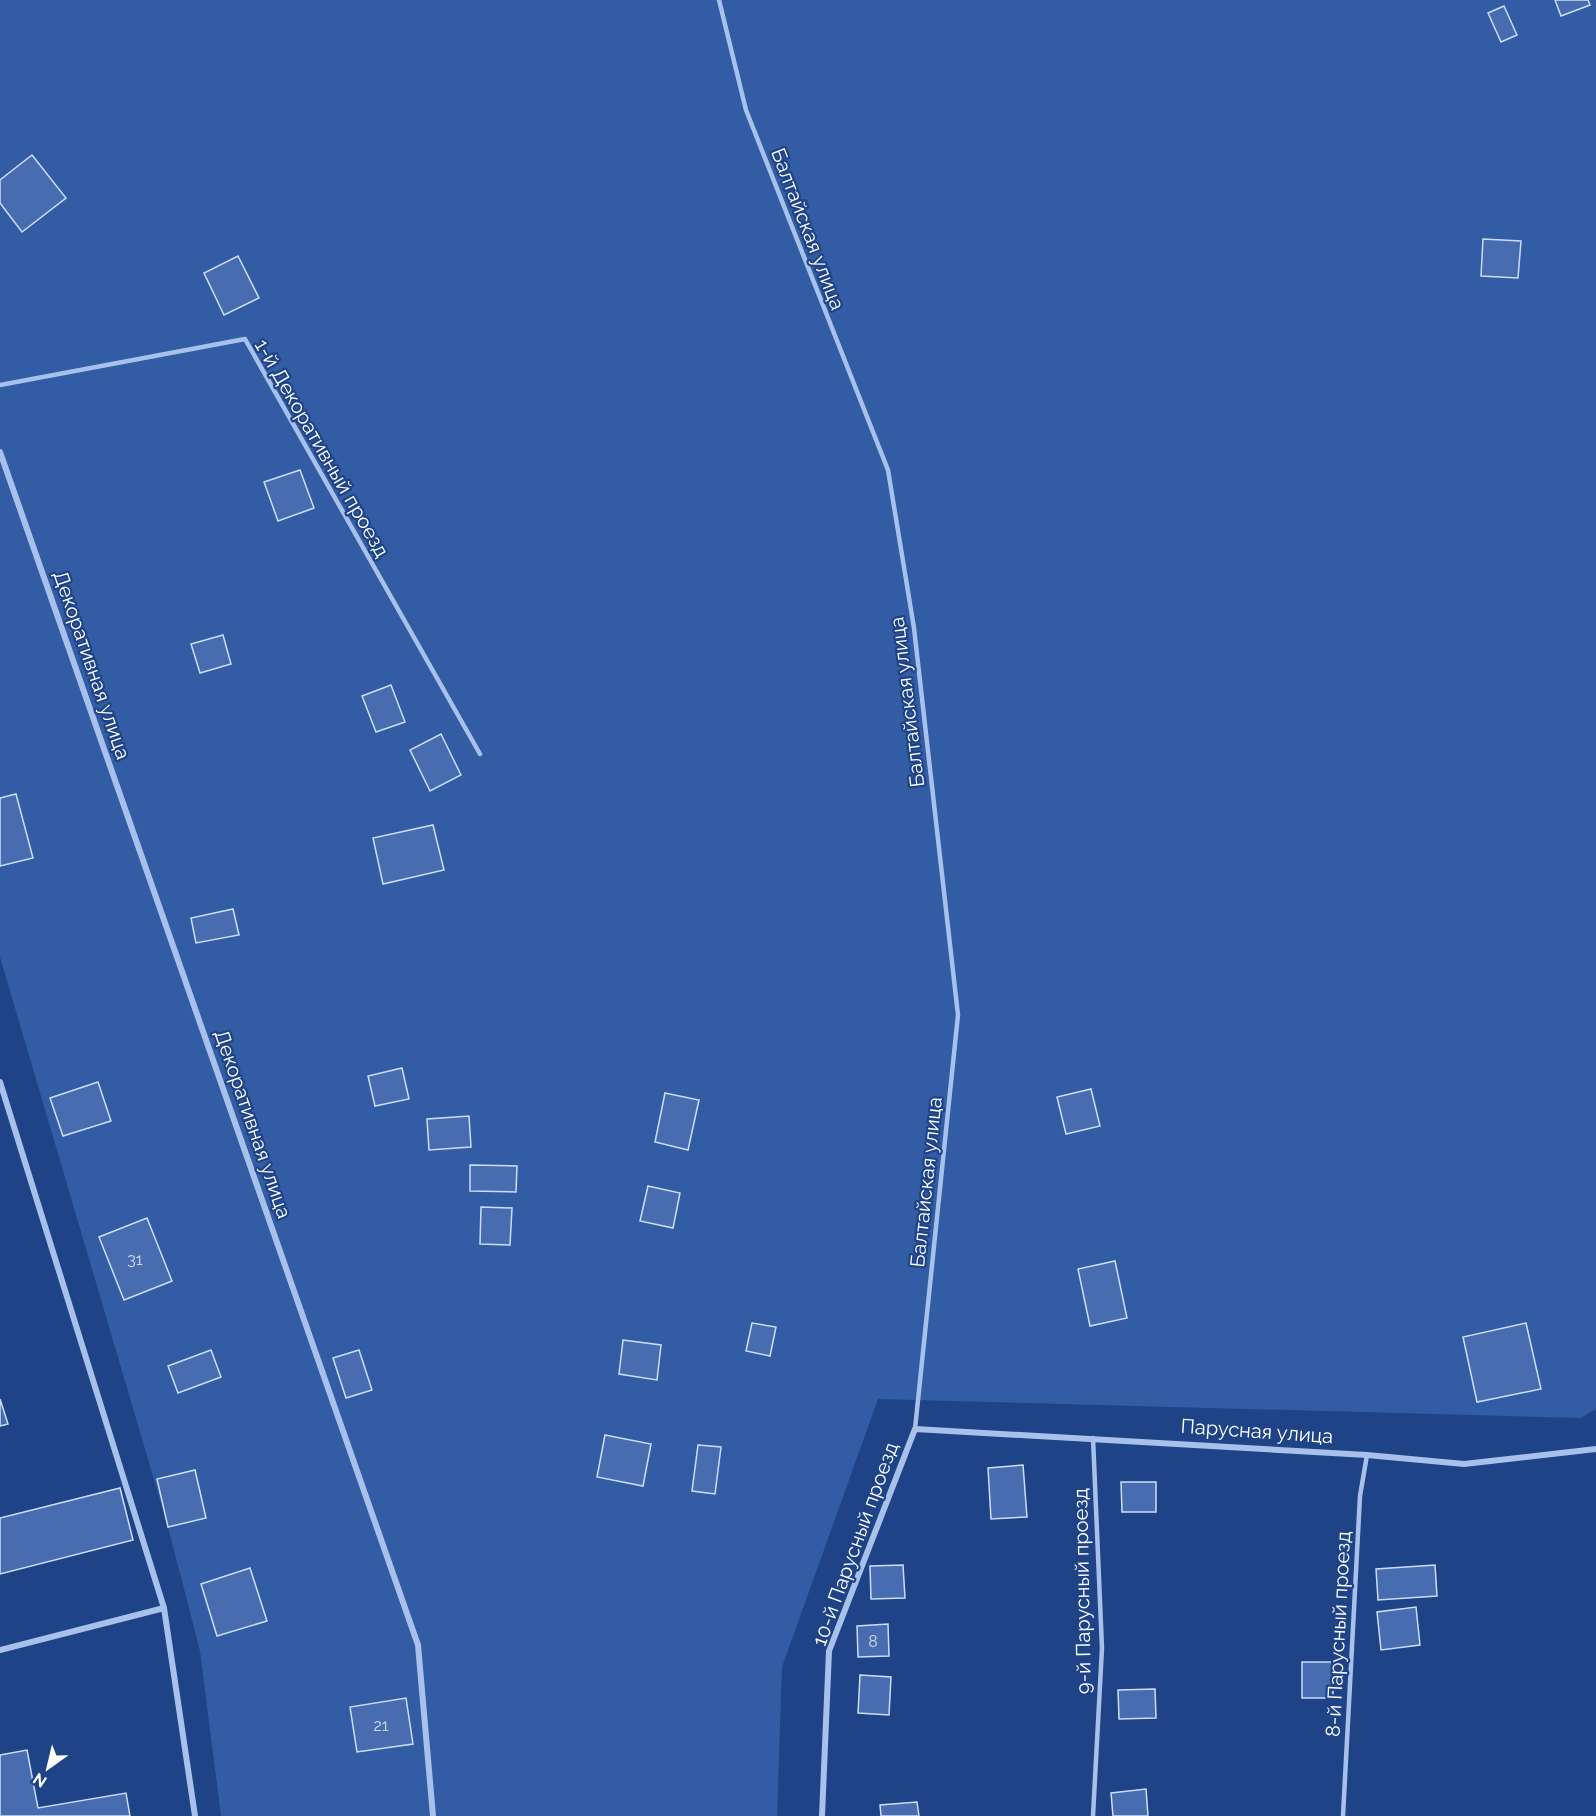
<svg xmlns="http://www.w3.org/2000/svg" width="1596" height="1816" viewBox="0 0 1596 1816" font-family="Raleway,sans-serif">
<style>
.green{fill:#325ca4}
.building{fill:#476db0;stroke:#cdddf8;stroke-width:1.5}
.lines{fill:none;stroke-linecap:round;stroke-linejoin:round}
.lane{stroke:#a8c1ea;stroke-width:4.5}
.street{stroke:#a8c1ea;stroke-width:6}
.labels{text-anchor:middle;stroke-width:4.5;stroke-linejoin:round;paint-order:stroke}
.number-label{font-size:16px;fill:#d1daeb}
.street-label{font-size:20px;fill:#fff;stroke:#1f4387}
</style>
<rect width="100%" height="100%" fill="#1f4387"/>
<polygon class="green" points="0,0 1596,0 1596,1409 1581,1418 878,1399 782,1667 777,1816 221,1816 200,1651 168,1527 0,957"/>
<g class="building">
<polygon points="1555,0 1588,0 1590,5 1561,16"/>
<polygon points="1504,6 1517,35 1501,42 1488,13"/>
<polygon points="32,155 66,198 22,232 0,203 0,180"/>
<polygon points="1483,239 1521,241 1518,278 1481,276"/>
<polygon points="238,256 259,298 224,315 204,273"/>
<polygon points="300,470 314,508 278,521 264,482"/>
<polygon points="223,635 231,664 200,673 191,644"/>
<polygon points="391,685 405,722 376,732 362,696"/>
<polygon points="441,734 461,775 430,791 410,750"/>
<polygon points="16,794 33,858 0,866 0,798"/>
<polygon points="433,825 444,870 383,884 373,838"/>
<polygon points="233,909 239,935 196,943 191,918"/>
<polygon points="402,1068 409,1099 375,1106 368,1076"/>
<polygon points="98,1082 111,1121 63,1136 50,1098"/>
<polygon points="1091,1089 1100,1126 1066,1134 1057,1097"/>
<polygon points="665,1093 699,1100 688,1150 655,1142"/>
<polygon points="469,1116 471,1147 429,1150 427,1119"/>
<polygon points="470,1165 517,1166 516,1192 470,1191"/>
<polygon points="648,1186 680,1193 673,1228 640,1221"/>
<polygon points="481,1207 512,1208 510,1245 480,1244"/>
<polygon points="147,1218 172,1281 124,1300 99,1237"/>
<polygon points="1115,1261 1127,1318 1090,1326 1078,1269"/>
<polygon points="752,1323 776,1327 770,1356 746,1351"/>
<polygon points="1526,1323 1541,1389 1477,1402 1463,1337"/>
<polygon points="623,1340 661,1345 657,1380 619,1374"/>
<polygon points="211,1350 221,1377 178,1393 168,1366"/>
<polygon points="359,1350 372,1390 346,1398 333,1358"/>
<polygon points="0,1399 8,1424 0,1426"/>
<polygon points="605,1435 651,1444 643,1486 597,1477"/>
<polygon points="698,1445 721,1447 715,1494 692,1491"/>
<polygon points="1023,1465 1027,1517 991,1519 988,1468"/>
<polygon points="195,1470 206,1518 168,1527 157,1479"/>
<polygon points="1121,1482 1156,1482 1156,1512 1122,1512"/>
<polygon points="120,1488 133,1540 0,1574 0,1518"/>
<polygon points="903,1565 905,1598 871,1599 870,1566"/>
<polygon points="1435,1565 1437,1596 1378,1600 1376,1569"/>
<polygon points="250,1568 267,1621 217,1636 201,1584"/>
<polygon points="1416,1607 1420,1645 1381,1650 1377,1612"/>
<polygon points="888,1624 889,1656 858,1657 857,1626"/>
<rect x="1302" y="1662" width="31" height="36"/>
<polygon points="860,1675 891,1677 889,1715 858,1713"/>
<polygon points="1155,1689 1156,1718 1119,1719 1118,1690"/>
<polygon points="406,1698 413,1744 357,1752 350,1707"/>
<polygon points="27,1750 38,1808 126,1793 130,1816 0,1816 0,1755"/>
<polygon points="1146,1789 1148,1816 1113,1816 1111,1793"/>
<polygon points="917,1802 919,1816 881,1816 880,1805"/>
</g>
<g class="lines">
<g class="lane">
<polyline points="719,0 746,110 888,470 914,628 958,1015 915,1429"/>
<polyline points="0,385 245,339 480,754"/>
<polyline points="1093,1816 1102,1648 1093,1438"/>
<polyline points="1343,1816 1360,1496 1367,1455"/>
</g>
<g class="street">
<polyline points="0,452 418,1645 433,1816"/>
<polyline points="0,1082 164,1608 195,1816"/>
<polyline points="0,1650 164,1608"/>
<polyline points="822,1816 829,1651 915,1429 1367,1455 1464,1464 1596,1449"/>
</g>
</g>
<g class="labels">
<g class="number-label">
<text x="135" y="1265">31</text>
<text x="873" y="1647">8</text>
<text x="381" y="1731">21</text>
</g>
<g class="street-label">
<text transform="translate(808 229) rotate(69)" y="7">Балтайская улица</text>
<text transform="translate(322 448) rotate(60)" y="7">1-й Декоративный проезд</text>
<text transform="translate(92 665) rotate(71)" y="7">Декоративная улица</text>
<text transform="translate(907 702) rotate(-97)" y="7">Балтайская улица</text>
<text transform="translate(253 1124) rotate(71)" y="7">Декоративная улица</text>
<text transform="translate(926 1182) rotate(-84)" y="7">Балтайская улица</text>
<text transform="translate(1257 1431) rotate(4)" y="7">Парусная улица</text>
<text transform="translate(855 1544) rotate(-70)" y="7">10-й Парусный проезд</text>
<text transform="translate(1082 1591) rotate(-91)" y="7">9-й Парусный проезд</text>
<text transform="translate(1338 1634) rotate(-87)" y="7">8-й Парусный проезд</text>
</g>
</g>
<g transform="translate(48 1768) rotate(214)" stroke="#1f4387" stroke-width="4.5" paint-order="stroke">
<path d="M0-4.5L10 22L0 15L-10 22Z" fill="#ffffff"/>
<text y="-9" font-size="16" font-weight="bold" text-anchor="middle" fill="#ffffff">N</text>
</g>
</svg>
